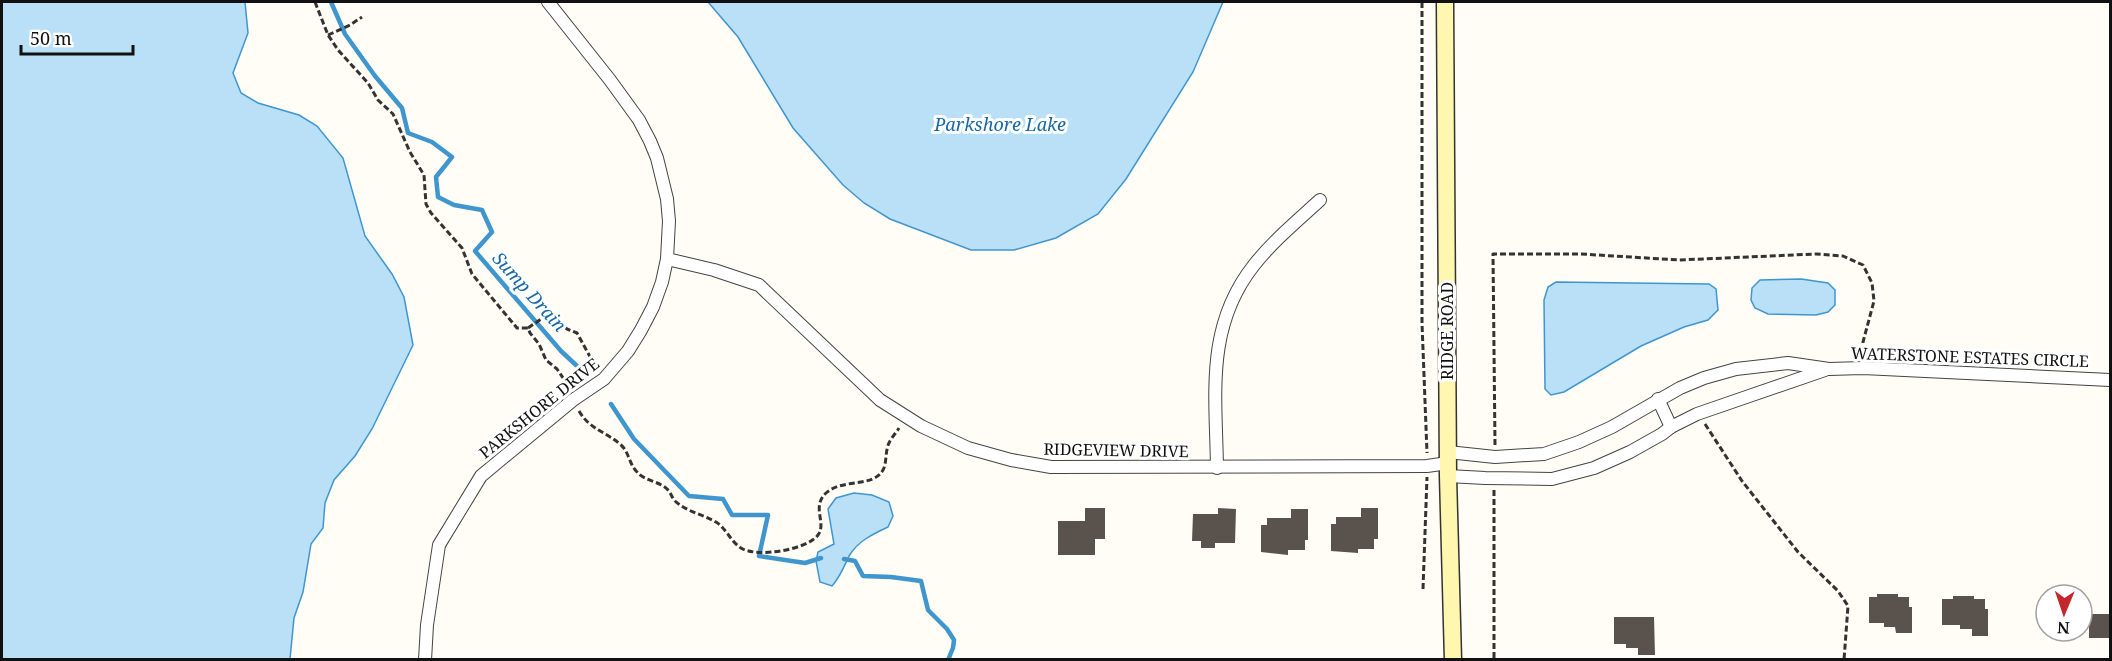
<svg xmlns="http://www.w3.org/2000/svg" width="2112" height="661" viewBox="0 0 2112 661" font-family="'Noto Serif',serif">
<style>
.water{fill:#b9e0f7;stroke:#3f96cf;stroke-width:1.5}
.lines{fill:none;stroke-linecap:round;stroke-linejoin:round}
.stream{stroke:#3f96cf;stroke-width:4.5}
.building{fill:#5a524d}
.street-casing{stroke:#444;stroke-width:14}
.secondary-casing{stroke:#333;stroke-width:19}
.path{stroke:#333;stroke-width:3;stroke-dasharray:6 3;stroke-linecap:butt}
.street{stroke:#fff;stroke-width:12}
.secondary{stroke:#fff6b0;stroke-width:16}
.labels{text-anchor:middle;stroke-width:6;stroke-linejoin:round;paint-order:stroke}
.street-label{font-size:16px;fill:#111;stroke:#fff}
.water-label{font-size:18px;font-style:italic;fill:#1768a6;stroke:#fff}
</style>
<rect width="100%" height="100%" fill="#fffdf5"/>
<g class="water">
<polygon points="2,2 245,2 248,33 233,73 241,93 258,103 299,115 317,126 343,158 365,236 392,274 404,297 413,345 372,429 355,456 334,480 325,503 323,528 311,544 303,592 294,618 290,659 2,659"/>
<polygon points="708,2 1223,2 1193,72 1126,179 1098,214 1056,238 1014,250 971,250 890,219 864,203 843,185 793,128 738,37"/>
<polygon points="1801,279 1828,283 1835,290 1835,305 1828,312 1816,315 1768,314 1755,308 1751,300 1752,288 1760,280"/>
<polygon points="1556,282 1709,284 1716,289 1718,310 1708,320 1684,327 1641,346 1564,392 1551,395 1545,389 1544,300 1548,287"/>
<path d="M854,493L872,495L889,502L893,516L888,527C873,534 858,541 849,556C844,567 840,577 832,586L820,582L816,561L818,552L834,544L828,509L836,498Z"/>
</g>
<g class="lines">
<g class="stream">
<polyline points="331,2 345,34 375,76 402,108 408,133 432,142 452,157 436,177 438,197 454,205 482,210 492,232 475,251 561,351 578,367"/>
<polyline points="611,404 634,439 689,496 723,499 732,515 768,515 759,556 805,563 821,558"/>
<polyline points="844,559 855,561 863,576 891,577 921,581 928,610 947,629 954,640 953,648 948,660"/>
</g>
</g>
<g class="building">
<polygon points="1085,508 1105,508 1105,539 1095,539 1095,555 1058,555 1058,521 1085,521"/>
<polygon points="1218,508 1236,509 1235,543 1215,543 1215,548 1201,548 1201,541 1192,541 1193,514 1218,514"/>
<polygon points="1361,508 1378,508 1378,539 1374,539 1374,549 1358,549 1358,553 1331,551 1331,524 1336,524 1336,517 1361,517"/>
<polygon points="1291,509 1308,509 1308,540 1305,540 1305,550 1288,550 1288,555 1261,552 1261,525 1267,525 1267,518 1291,518"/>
<polygon points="1877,594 1898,594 1898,597 1909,597 1909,607 1912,607 1912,633 1896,633 1895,627 1884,627 1884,623 1869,623 1869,597 1877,597"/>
<polygon points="1953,596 1974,596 1974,599 1985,599 1985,609 1988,609 1988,636 1972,636 1972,629 1960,629 1960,625 1942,625 1942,599 1953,599"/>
<rect x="2089" y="614" width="21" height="24"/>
<polygon points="1614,617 1654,617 1655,655 1638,655 1638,648 1626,648 1626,644 1614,644"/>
</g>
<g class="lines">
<defs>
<g id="street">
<polyline points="667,259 714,270 759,285 880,400 921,426 968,448 1011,460 1051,467 1427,466 1448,463"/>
<polyline points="1658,399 1671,427"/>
<polyline points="1448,452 1495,457 1544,454 1579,442 1612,427 1680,388 1704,378 1736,369 1788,363 1829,369 1863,368 2110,380"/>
<path d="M1217,468C1216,394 1205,327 1254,265C1273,241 1297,221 1320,200"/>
<polyline points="1448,476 1485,478 1552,479 1594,468 1630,452 1662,434 1671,427 1697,414 1825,370"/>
<polyline points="425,660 427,625 439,545 481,476 573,400 604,379 628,351 641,330 653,307 662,282 667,259 669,221 667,199 657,158 650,141 639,120 610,80 548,2"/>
</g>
<polyline id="secondary" points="1445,2 1448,476 1453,660"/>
</defs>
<use href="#street" class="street-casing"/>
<use href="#secondary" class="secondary-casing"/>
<g class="path">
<polyline points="315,2 328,35 338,50 368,83 378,100 393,114 410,152 424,175 426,204 431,213 462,248 472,274 517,328 528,328 530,333 539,344 546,360 557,369 570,388"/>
<polyline points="1422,2 1422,323 1427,453"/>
<polyline points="328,35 350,25 362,17"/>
<polyline points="528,328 547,315 567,329 577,333 594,364"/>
<path d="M579,411C590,430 607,432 621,445C629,452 629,464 637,472C644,481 660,481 668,490C671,493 672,498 675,501C687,512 702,514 716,522C726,528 731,542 741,548C756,558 807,550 818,535C827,523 811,507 826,493C843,478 873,488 883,470C887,463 885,451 889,443C891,438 896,433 899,428"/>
<polyline points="1705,424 1742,481 1798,552 1838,591 1848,606 1844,660"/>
<polyline points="1495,445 1493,254 1581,254 1679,260 1816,254 1843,256 1863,265 1872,283 1874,301 1863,342 1863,354"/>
<polyline points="1494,490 1494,660"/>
<polyline points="1423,589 1427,477"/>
</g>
<use href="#street" class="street"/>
<use href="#secondary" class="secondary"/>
</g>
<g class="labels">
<g class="street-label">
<text transform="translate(1447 331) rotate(-90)" y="6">RIDGE ROAD</text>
<text transform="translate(1970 357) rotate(2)" y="6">WATERSTONE ESTATES CIRCLE</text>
<text transform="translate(539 408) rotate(-39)" y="6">PARKSHORE DRIVE</text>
<text transform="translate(1116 450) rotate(1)" y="6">RIDGEVIEW DRIVE</text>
</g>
<g class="water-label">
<text x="1000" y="131">Parkshore Lake</text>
<text transform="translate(529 292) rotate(48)" y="6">Sump Drain</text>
</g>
</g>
<rect width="2112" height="661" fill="none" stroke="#111111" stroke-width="6"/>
<g transform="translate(2064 613) rotate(182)"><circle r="28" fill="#ffffff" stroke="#a0a0a0" stroke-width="1.5"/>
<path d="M0-4.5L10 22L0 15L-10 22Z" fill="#c4262e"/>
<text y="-9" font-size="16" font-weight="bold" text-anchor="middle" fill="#111111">N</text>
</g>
<path d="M21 45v9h112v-9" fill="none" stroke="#111111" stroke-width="3"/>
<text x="30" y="45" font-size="18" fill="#111111" stroke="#ffffff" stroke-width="4.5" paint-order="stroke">50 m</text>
</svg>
